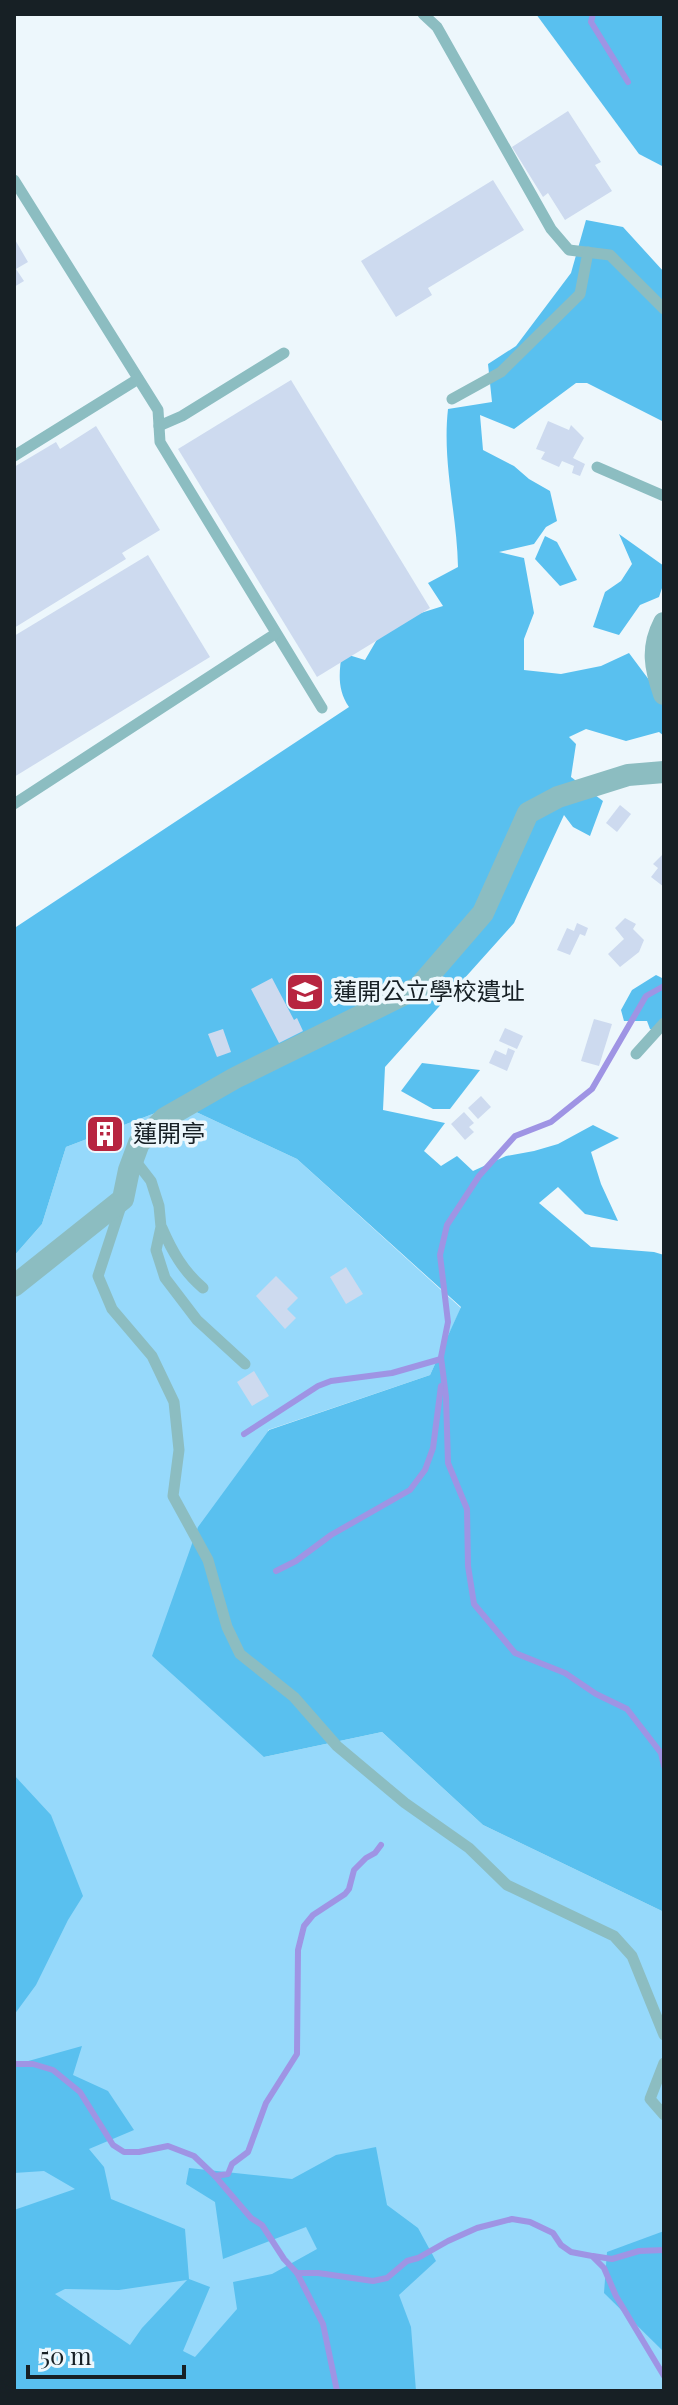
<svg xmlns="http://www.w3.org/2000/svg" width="678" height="2405" viewBox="0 0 678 2405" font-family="'Playfair Display','Noto Sans TC',serif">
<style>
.green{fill:#96d9fb}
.forest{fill:#59c0ef;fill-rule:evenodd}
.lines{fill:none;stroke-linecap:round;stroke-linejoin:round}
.stream{stroke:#9f94e4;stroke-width:6}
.building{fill:#cddaef}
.lane{stroke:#8cbdc1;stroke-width:11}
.street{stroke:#8cbdc1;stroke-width:22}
.labels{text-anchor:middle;stroke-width:7;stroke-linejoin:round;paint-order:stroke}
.poi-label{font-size:24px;fill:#172025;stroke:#edf7fc;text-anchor:start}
</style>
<rect width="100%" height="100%" fill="#edf7fc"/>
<polygon class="green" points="179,1104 297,1159 461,1308 430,1375 268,1430 264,1757 382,1732 483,1825 664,1912 664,2391 35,2391 14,2362 14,1256 42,1224 66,1147"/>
<g class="forest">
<polygon points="536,14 664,14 664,167 639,154"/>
<path d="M586,220L623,227L664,272V422L587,383H576L514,429L480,415L483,450L514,466L529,479L550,491L557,521L546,527L534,544L499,552L524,558L534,613L524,639V670L561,674L601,666L629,653L664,700V736L659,732L626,741L586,729L569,737L576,744L571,777L603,801L590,836L573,827L564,815L514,923L385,1067L383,1110L445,1123L424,1151L441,1166L457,1156L473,1171L506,1156L534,1151L558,1144L593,1125L619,1138L591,1152L601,1184L618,1221L585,1214L558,1187L539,1203L591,1247L654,1252L664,1255V1912L483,1825L382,1732L264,1757L152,1656L198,1527L269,1430L430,1375L461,1307L297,1159L179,1104L66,1147L42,1224L14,1256V924L16,927L349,707C337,690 339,672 342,653L365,660L386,624L443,606L428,583L458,567C457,513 442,464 448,409L492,402L488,364L516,346L571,273Z"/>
<polygon points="619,534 664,566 664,582 659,597 640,605 619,635 593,627 605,592 621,581 632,564"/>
<polygon points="545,536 557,542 577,580 560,586 535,559"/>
<polygon points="656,975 664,979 664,1032 650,1029 647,1021 624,1021 621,1010 632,990"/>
<polygon points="422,1063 480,1070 450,1109 433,1109 401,1091"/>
<polygon points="14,1775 51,1815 83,1896 68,1920 36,1985 14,2015"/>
<path d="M82,2046L73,2075L108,2091L134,2130L89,2149L104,2167L111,2199L185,2229L189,2279L210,2287L183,2351L195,2357L237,2309L233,2282L272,2274L317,2249L306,2227L223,2259L215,2202L186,2184L189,2168L292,2179L336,2155L376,2147L387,2205L418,2228L436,2261L399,2295L411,2327L416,2391H14V2210L75,2189L44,2171L14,2173V2065ZM187,2280L142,2328L130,2345L55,2294L65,2289L119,2290Z"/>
<polygon points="664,2231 664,2352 604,2293 607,2252"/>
</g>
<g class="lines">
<g class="stream">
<polyline points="593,14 591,22 628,82"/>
<polyline points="664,986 646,996 592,1089 551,1122 515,1136 479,1176 447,1225 440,1255 448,1322 441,1357 446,1397 448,1463 467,1509 468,1566 474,1604 515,1653 565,1673 596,1694 627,1709 661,1753 664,1766"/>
<polyline points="244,1434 318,1386 331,1381 392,1373 441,1359"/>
<polyline points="276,1571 296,1561 331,1535 410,1490 425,1470 433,1448 441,1386"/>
<polyline points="14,2064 33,2064 53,2070 80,2092 113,2145 124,2152 139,2152 168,2146 194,2156 215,2176 251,2218 262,2225 284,2259 297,2273 323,2324 337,2391"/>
<polyline points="215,2176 228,2174 232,2164 248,2152 266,2103 297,2054 298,1950 304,1926 313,1915 345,1894 349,1889 354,1870 366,1858 375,1853 381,1845"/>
<polyline points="593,2256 612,2259 639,2251 664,2250"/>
<polyline points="297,2273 318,2273 373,2281 387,2278 407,2261 418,2258 448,2241 477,2228 512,2219 530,2222 553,2233 561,2245 571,2252 592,2256 604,2268 616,2296 664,2376"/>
</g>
</g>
<g class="building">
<polygon points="568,111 601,162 595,165 612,191 565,220 548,193 543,197 512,147"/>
<polygon points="493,180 524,230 428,288 432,295 396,317 361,261"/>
<polygon points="14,238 28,262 16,269 24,281 14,287"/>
<polygon points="291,380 430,608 317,677 178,449"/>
<polygon points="548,421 569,430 571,425 584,438 573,458 585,464 580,476 572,473 574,466 562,461 559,467 541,459 545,452 536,449"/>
<polygon points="96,426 160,530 122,553 126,559 14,628 14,467 56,442 60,449"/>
<polygon points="148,555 210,657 14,777 14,636"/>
<polygon points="620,805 631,814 617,832 606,823"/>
<polygon points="664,853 664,887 651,877 658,868 653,864"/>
<polygon points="625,918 636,924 633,929 644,940 639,952 620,967 608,954 624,939 615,928"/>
<polygon points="577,923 588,928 585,936 580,934 570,955 557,950 567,928 574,931"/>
<polygon points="272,978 294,1020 297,1018 303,1031 279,1043 251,989"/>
<polygon points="594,1019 612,1024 599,1066 581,1061"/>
<polygon points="505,1028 523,1036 517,1049 499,1041"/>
<polygon points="223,1029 231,1052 217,1057 208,1034"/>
<polygon points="508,1048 515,1051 507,1071 489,1063 495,1050 506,1055"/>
<polygon points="481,1096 491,1107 478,1119 468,1108"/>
<polygon points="464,1112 474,1123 469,1127 474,1132 465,1140 451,1124"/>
<polygon points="100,1125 114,1130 109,1144 95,1139"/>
<polygon points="346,1267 363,1294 346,1304 330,1277"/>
<polygon points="276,1276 298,1298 287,1309 296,1318 285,1329 256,1296"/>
<polygon points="254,1371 269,1396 252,1406 237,1382"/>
</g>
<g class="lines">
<g class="lane">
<polyline points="423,14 437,27 551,229 569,250 610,255 664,309"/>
<polyline points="14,180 158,410 160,442 322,708"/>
<polyline points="452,399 501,372 580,294 588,252"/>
<polyline points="159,426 182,416 284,353"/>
<polyline points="14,456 138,379"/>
<polyline points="597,467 664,496"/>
<polyline points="14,804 275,634"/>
<polyline points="636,1054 664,1023"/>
<polyline points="134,1159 151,1181 159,1206 161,1227 156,1250 165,1278 197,1320 245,1364"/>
<polyline points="121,1206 98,1276 112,1309 152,1356 174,1402 179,1450 173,1496 208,1560 227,1627 240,1654 294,1697 337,1746 405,1803 469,1848 507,1885 614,1936 632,1956 664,2035"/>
<path d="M162,1228C172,1251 183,1271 203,1288"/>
<polyline points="664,2063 650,2099 664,2115"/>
</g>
<g class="street">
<path d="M664,623C651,648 655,668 664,694"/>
<polyline points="14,1286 123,1199 129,1170 139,1143 165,1118 235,1078 419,987 483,913 528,813 558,797 628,775 664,772"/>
</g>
</g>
<defs>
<symbol id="school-square" viewBox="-11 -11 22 22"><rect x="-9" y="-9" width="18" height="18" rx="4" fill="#b72540" stroke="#edf7fc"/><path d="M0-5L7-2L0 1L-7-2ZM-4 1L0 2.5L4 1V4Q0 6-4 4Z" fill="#fff"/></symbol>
<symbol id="building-square" viewBox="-11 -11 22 22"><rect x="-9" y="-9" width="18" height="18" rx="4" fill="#b72540" stroke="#edf7fc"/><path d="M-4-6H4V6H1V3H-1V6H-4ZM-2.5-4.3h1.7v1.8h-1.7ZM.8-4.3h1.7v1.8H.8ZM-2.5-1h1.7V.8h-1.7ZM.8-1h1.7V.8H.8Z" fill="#fff"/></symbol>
</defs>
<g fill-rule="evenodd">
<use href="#school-square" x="283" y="970" width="44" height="44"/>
<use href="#building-square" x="83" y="1112" width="44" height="44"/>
</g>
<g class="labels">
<g class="poi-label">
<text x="333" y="1000">蓮開公立學校遺址</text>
<text x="133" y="1142">蓮開亭</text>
</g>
</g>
<rect width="678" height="2405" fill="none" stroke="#172025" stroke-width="32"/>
<path d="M28 2365v12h156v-12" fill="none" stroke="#172025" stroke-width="4"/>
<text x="40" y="2365" font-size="24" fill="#172025" stroke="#edf7fc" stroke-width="6" paint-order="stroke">50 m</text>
</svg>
